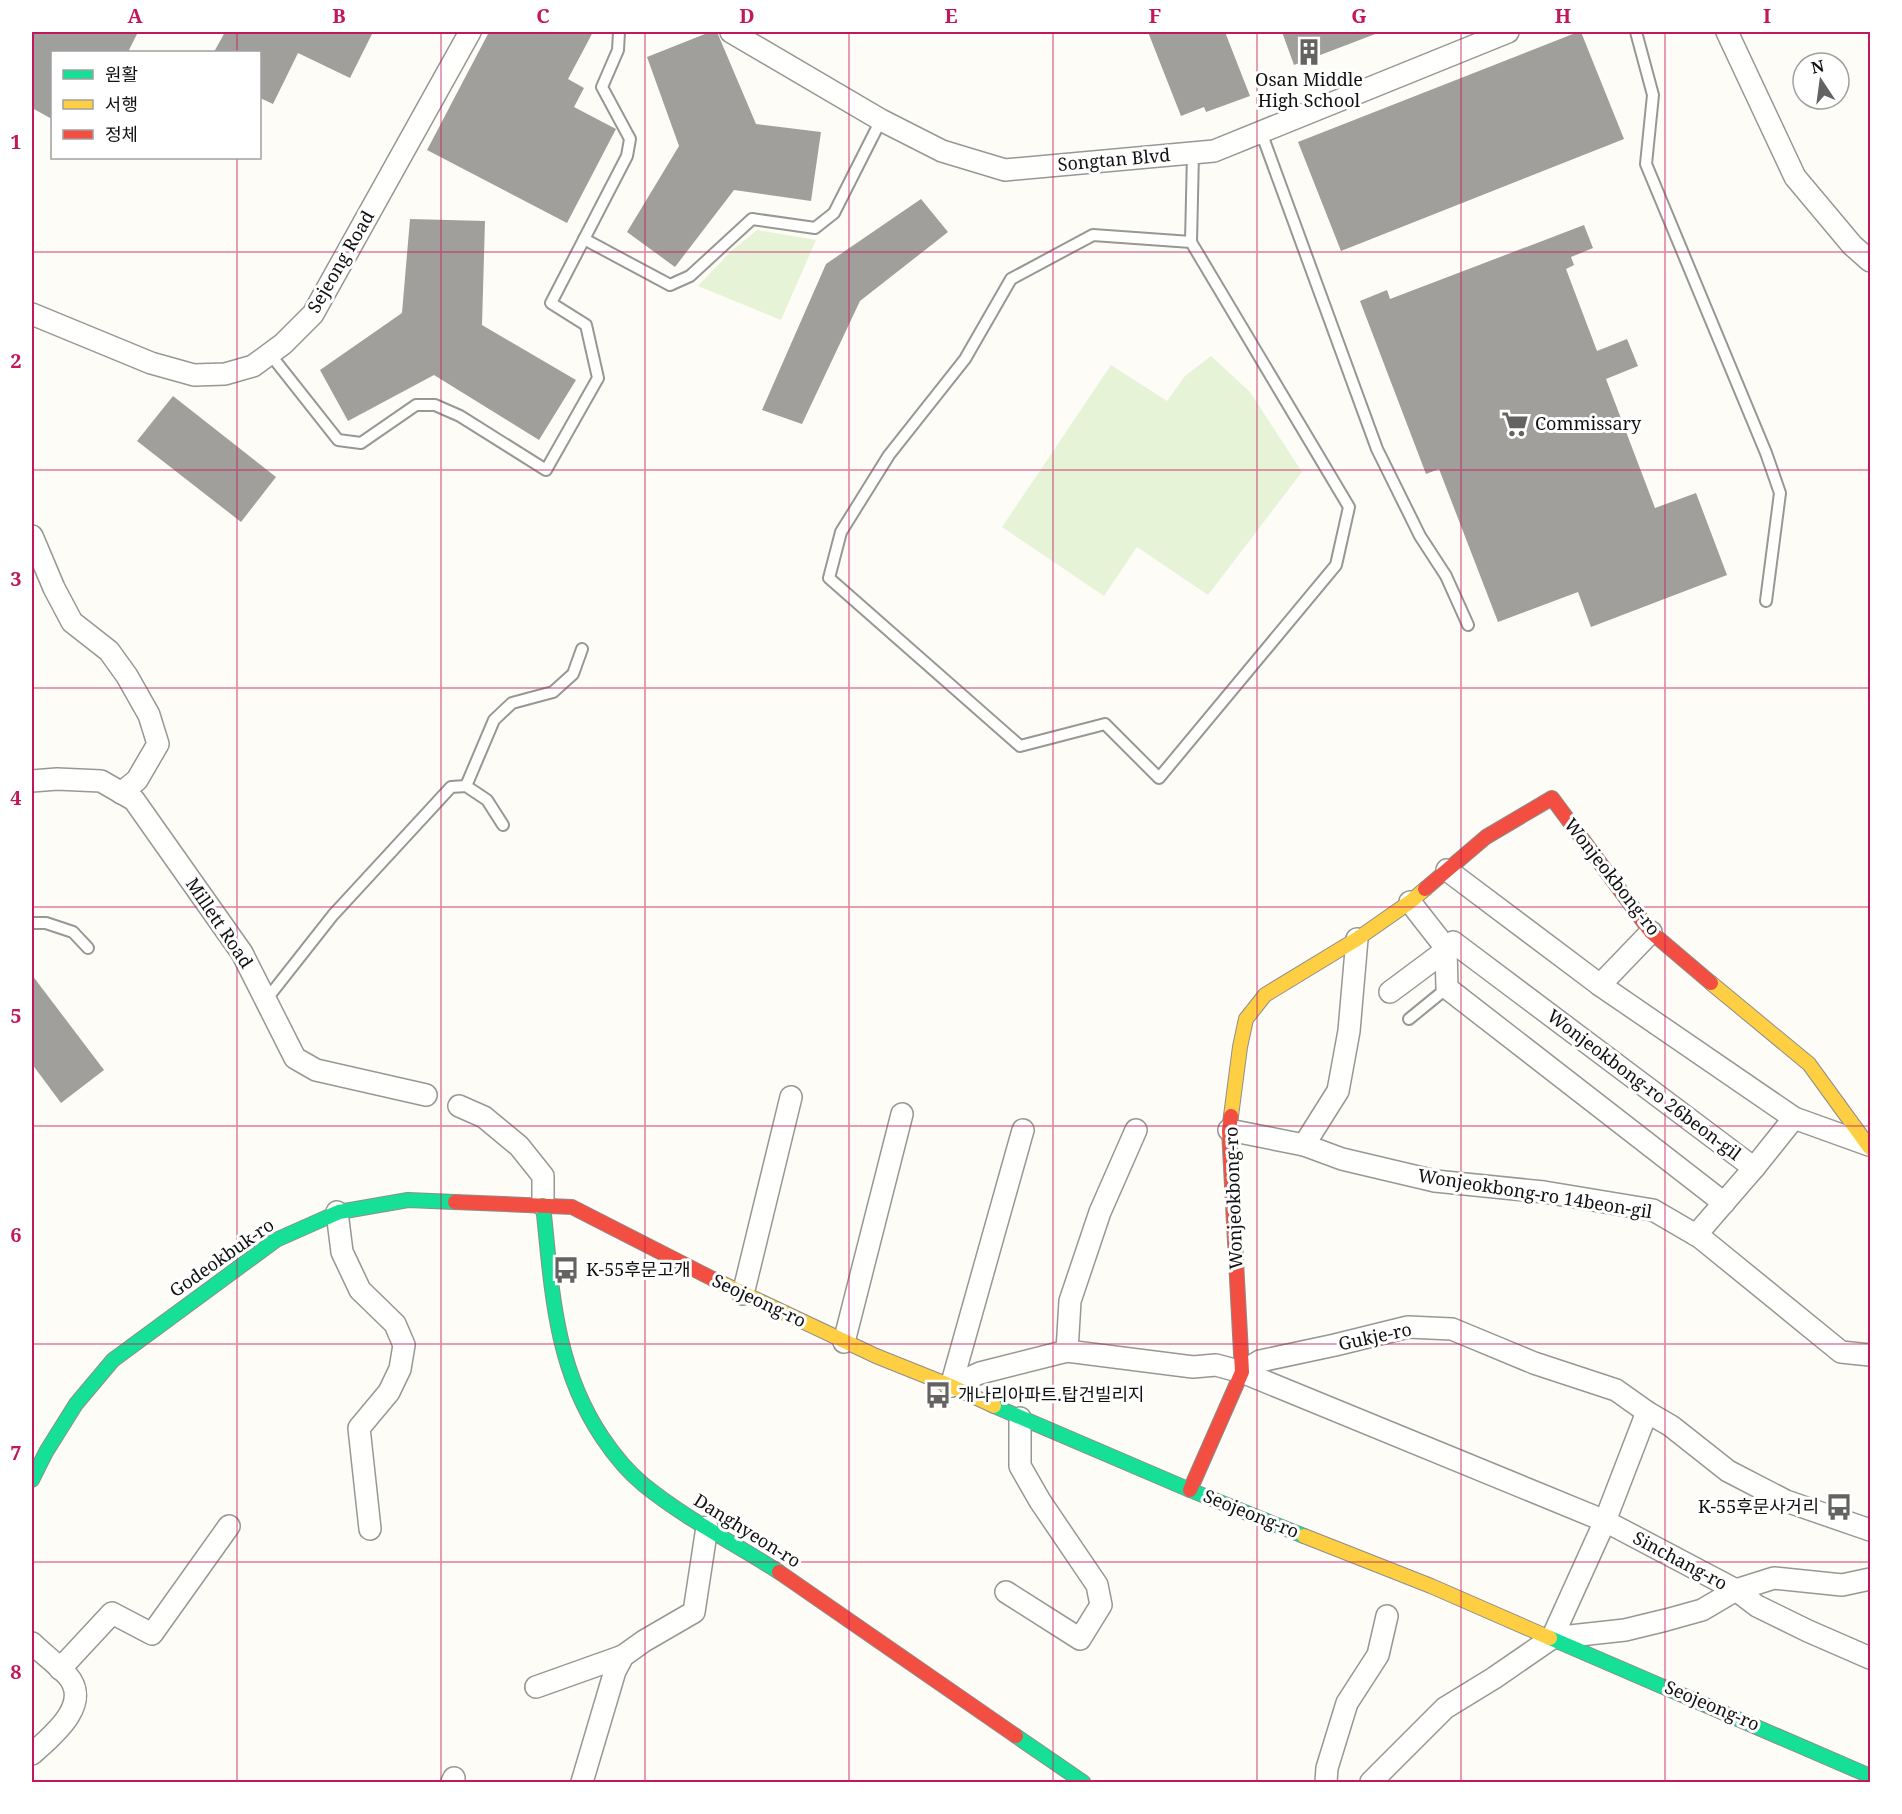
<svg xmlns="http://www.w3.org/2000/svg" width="1902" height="1814" viewBox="0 0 1902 1814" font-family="'Noto Serif','Noto Sans KR',serif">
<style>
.green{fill:#e7f3d7}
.building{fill:#a19f9c}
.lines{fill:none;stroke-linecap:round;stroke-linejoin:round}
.lane-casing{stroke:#979795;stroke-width:14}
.street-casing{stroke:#979795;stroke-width:24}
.fast-casing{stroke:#8e8d8b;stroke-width:16}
.slow-casing{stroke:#8e8d8b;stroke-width:16}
.jam-casing{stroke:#8e8d8b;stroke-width:16}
.lane{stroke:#fffffe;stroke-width:10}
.street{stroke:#fffffe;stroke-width:21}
.fast{stroke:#16e098;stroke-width:14}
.slow{stroke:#ffcf43;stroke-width:14}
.jam{stroke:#f24e42;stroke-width:14}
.grid{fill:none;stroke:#c2185b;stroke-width:1.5;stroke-opacity:0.55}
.labels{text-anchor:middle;stroke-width:6;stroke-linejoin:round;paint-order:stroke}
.poi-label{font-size:18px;fill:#111;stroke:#fff;text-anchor:start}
.street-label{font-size:18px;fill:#111;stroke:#fff}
.neatline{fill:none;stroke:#c2185b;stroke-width:2}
.grid-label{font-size:20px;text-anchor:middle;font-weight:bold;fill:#c2185b}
</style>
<rect width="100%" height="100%" fill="#fdfcf7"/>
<g class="green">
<polygon points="757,230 816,240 781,320 698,286 731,251"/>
<polygon points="1211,356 1250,392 1302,472 1208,595 1137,547 1104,596 1002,527 1111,365 1167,401 1185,376"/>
</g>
<g class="building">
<polygon points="32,32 138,32 128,52 52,52 52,119 32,108"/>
<polygon points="225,32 373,32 350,78 298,53 273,104 260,98 260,52 214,52"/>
<polygon points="489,32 593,32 568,79 584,88 574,107 616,129 567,223 427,150"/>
<polygon points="710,32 717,32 756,124 821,132 811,201 734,190 675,267 627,232 679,146 647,57"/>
<polygon points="1148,32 1225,32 1250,96 1206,112 1204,107 1181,116"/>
<polygon points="1282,32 1378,32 1378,33 1294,65"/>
<polygon points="1578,32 1581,32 1624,139 1341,251 1298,142"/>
<polygon points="921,199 948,232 860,301 802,424 762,410 826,264"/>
<polygon points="410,219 485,221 482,325 576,380 539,440 434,375 348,421 320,370 402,313"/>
<polygon points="1584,225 1593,248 1571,257 1574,265 1566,269 1597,351 1627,339 1638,366 1606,379 1655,508 1696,493 1727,575 1591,627 1578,592 1498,622 1439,469 1426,474 1360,301 1387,290 1390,299"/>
<polygon points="173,396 276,477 241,522 137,441"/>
<polygon points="32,975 104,1070 61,1103 32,1064"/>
</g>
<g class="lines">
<defs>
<g id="lane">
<polyline points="1636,32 1653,95 1646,164 1766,453 1780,493 1766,601"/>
<polyline points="1261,132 1377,449 1420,536 1446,576 1468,625"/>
<polyline points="584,239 670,285 690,276 752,219 815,228 834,213 881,120"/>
<polyline points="1191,242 1093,235 1011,279 965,359 889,455 841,532 829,578 1020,746 1105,724 1159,778 1336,565 1349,507 1191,242 1193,153"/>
<polyline points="270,354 338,440 361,443 416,405 435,405 460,416 546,470 598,378 586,325 551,303 627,156 630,139 602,87 618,50 619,32"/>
<polyline points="466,786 494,720 512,703 553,692 573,674 582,649"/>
<polyline points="32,923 46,923 73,932 88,948"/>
<polyline points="266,1000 333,915 451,787 466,786 487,800 503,825"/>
<polyline points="1409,1019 1447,988"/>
</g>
<g id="street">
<polyline points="731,32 881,120 942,151 1005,170 1214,151 1508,32"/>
<polyline points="1727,32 1795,177 1852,245 1870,261"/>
<polyline points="32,314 151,363 194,375 225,374 253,366 283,344 313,314 470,32"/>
<polyline points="32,536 54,588 72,622 109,651 127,676 149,715 158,744 137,780 121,793"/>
<polyline points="32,781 57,779 101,781 134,800 242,953 295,1058 316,1070 426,1095"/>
<polyline points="1447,870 1600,985 1794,1118 1869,1145"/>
<polyline points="1410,902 1446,948 1447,988 1724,1203"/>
<polyline points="1600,985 1651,932"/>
<polyline points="1390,992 1441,954 1453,942 1754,1168"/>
<polyline points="459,1106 484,1117 519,1146 543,1176 543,1205"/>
<polyline points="1229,1130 1304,1145 1342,1159 1435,1181 1544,1192 1653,1210 1701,1238 1841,1352 1870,1355"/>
<polyline points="1304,1145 1338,1091 1349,1031 1357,939"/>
<polyline points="337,1212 342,1252 360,1290 395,1324 404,1345 400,1369 389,1392 359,1428 370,1529"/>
<polyline points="1696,1235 1754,1168 1794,1118"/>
<polyline points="743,1294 791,1097"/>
<polyline points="844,1342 902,1114"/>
<polyline points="1067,1351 1070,1301 1100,1212 1136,1130"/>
<polyline points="1242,1372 1605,1521 1736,1590 1757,1606 1808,1631 1870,1658"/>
<polyline points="951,1386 980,1373 1067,1351 1193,1367 1216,1365 1242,1372 1260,1361 1335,1345 1408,1327 1452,1329 1534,1363 1616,1390 1647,1412 1671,1426 1728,1471 1786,1501 1870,1530"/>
<polyline points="951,1386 1023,1130"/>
<polyline points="1006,1592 1080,1639 1101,1605 1097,1585 1040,1501 1020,1466 1020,1418"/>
<polyline points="1552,1638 1605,1521 1647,1412"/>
<path d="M32,1643C43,1654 56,1663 67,1675C93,1704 52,1736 32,1754"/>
<polyline points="60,1669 112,1613 152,1634 229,1526"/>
<polyline points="536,1687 623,1656"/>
<polyline points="452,1782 454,1778"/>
<polyline points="582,1782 615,1671 623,1656 644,1641 694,1612 707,1527"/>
<polyline points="1326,1782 1327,1768 1347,1703 1378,1655 1387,1616"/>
<polyline points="1371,1782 1445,1708 1494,1678 1552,1638 1625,1630 1666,1620 1702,1610 1736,1590 1774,1578 1842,1585 1870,1579"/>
</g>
<g id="fast">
<path d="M543,1205C552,1288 554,1365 602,1437C614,1455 628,1472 644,1485C686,1519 734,1543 779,1572"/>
<polyline points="994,1406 1190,1490 1304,1536"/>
<polyline points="32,1480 46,1452 76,1404 113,1360 276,1240 339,1212 408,1200 455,1202"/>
<polyline points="1550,1638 1870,1776"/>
<polyline points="1016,1736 1083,1782"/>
</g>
<g id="slow">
<polyline points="1711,983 1809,1064 1870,1148"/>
<polyline points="1231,1116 1240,1047 1246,1019 1265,995 1357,939 1410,902 1425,889"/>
<polyline points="713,1279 876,1356 951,1386 994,1406"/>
<polyline points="1304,1536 1431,1586 1550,1638"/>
</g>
<g id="jam">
<polyline points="1425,889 1486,837 1552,798 1651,932 1711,983"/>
<polyline points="455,1202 572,1207 713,1279"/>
<polyline points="1190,1490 1242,1372 1229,1130 1231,1116"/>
<polyline points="779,1572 1016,1736"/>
</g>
</defs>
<use href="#lane" class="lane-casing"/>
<use href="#street" class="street-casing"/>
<use href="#fast" class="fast-casing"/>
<use href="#slow" class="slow-casing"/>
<use href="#jam" class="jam-casing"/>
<use href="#lane" class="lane"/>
<use href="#street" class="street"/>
<use href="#fast" class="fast"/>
<use href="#slow" class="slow"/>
<use href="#jam" class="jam"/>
</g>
<path class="grid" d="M237,32V52M441,32V1782M645,32V1782M849,32V1782M1053,32V1782M1257,32V1782M1461,32V1782M1665,32V1782M237,158V1782M32,252H1870M32,470H1870M32,688H1870M32,907H1870M32,1126H1870M32,1344H1870M32,1562H1870"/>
<defs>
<symbol id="building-bare" viewBox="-9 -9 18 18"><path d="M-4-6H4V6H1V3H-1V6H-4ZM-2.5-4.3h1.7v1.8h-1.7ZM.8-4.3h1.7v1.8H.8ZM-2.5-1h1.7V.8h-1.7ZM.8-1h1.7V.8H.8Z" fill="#646362" stroke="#fff" stroke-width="2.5" paint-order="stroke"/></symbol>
<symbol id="supermarket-bare" viewBox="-9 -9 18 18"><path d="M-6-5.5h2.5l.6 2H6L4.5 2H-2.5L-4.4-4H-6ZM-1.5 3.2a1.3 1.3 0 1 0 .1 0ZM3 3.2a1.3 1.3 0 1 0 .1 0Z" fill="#646362" stroke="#fff" stroke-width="2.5" paint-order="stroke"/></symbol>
<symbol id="bus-bare" viewBox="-9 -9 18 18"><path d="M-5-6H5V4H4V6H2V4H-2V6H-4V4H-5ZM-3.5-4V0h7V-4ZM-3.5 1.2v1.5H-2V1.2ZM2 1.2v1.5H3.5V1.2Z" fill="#646362" stroke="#fff" stroke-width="2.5" paint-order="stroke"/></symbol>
</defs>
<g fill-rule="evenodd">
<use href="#building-bare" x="1290" y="33" width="38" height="38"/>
<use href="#supermarket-bare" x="1496" y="405" width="38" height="38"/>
<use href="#bus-bare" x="547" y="1251" width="38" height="38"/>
<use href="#bus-bare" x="919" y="1376" width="38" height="38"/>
<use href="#bus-bare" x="1820" y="1488" width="38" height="38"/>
</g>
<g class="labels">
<g class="poi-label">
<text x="1309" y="86" text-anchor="middle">Osan Middle<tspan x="1309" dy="21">High School</tspan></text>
<text x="1535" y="430">Commissary</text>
<text x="586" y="1276">K-55후문고개</text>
<text x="958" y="1401">개나리아파트.탑건빌리지</text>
<text x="1819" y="1513" text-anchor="end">K-55후문사거리</text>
</g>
<g class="street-label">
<text transform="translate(1114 160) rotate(-5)" y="6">Songtan Blvd</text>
<text transform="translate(341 262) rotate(-60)" y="6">Sejeong Road</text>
<text transform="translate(1612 877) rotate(52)" y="6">Wonjeokbong-ro</text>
<text transform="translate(219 923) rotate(56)" y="6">Millett Road</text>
<text transform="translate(1644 1085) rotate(37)" y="6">Wonjeokbong-ro 26beon-gil</text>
<text transform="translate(1535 1194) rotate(9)" y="6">Wonjeokbong-ro 14beon-gil</text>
<text transform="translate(1234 1198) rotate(-92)" y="6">Wonjeokbong-ro</text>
<text transform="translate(222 1258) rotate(-35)" y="6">Godeokbuk-ro</text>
<text transform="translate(759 1301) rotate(25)" y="6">Seojeong-ro</text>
<text transform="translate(1375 1337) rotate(-12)" y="6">Gukje-ro</text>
<text transform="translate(1251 1514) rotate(22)" y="6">Seojeong-ro</text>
<text transform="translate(747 1531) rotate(32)" y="6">Danghyeon-ro</text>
<text transform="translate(1680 1561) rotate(28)" y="6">Sinchang-ro</text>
<text transform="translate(1712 1706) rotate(23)" y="6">Seojeong-ro</text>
</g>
</g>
<rect width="1902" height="1814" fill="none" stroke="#ffffff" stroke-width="66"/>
<rect x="51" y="51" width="210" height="108" fill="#ffffff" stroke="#a0a0a0" stroke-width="1.5"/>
<rect x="63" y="70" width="30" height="9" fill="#16e098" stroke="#a0a0a0" stroke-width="1.5"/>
<text x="105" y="81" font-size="18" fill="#111111">원활</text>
<rect x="63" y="100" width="30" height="9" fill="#ffcf43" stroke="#a0a0a0" stroke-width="1.5"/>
<text x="105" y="111" font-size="18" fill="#111111">서행</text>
<rect x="63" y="130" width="30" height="9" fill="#f24e42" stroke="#a0a0a0" stroke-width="1.5"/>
<text x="105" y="141" font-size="18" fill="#111111">정체</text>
<g transform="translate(1821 81) rotate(347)"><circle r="28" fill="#ffffff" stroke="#a0a0a0" stroke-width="1.5"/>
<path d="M0-4.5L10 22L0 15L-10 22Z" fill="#646362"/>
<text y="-9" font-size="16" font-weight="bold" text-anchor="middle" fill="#111111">N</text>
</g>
<rect x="33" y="33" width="1836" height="1748" class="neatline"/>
<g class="grid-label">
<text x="135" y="23">A</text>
<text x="339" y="23">B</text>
<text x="543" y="23">C</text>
<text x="747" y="23">D</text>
<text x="951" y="23">E</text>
<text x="1155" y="23">F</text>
<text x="1359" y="23">G</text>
<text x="1563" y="23">H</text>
<text x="1767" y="23">I</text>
<text x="16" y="149">1</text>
<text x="16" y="368">2</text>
<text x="16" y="586">3</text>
<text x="16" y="805">4</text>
<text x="16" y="1023">5</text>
<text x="16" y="1242">6</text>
<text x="16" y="1460">7</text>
<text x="16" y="1679">8</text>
</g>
</svg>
